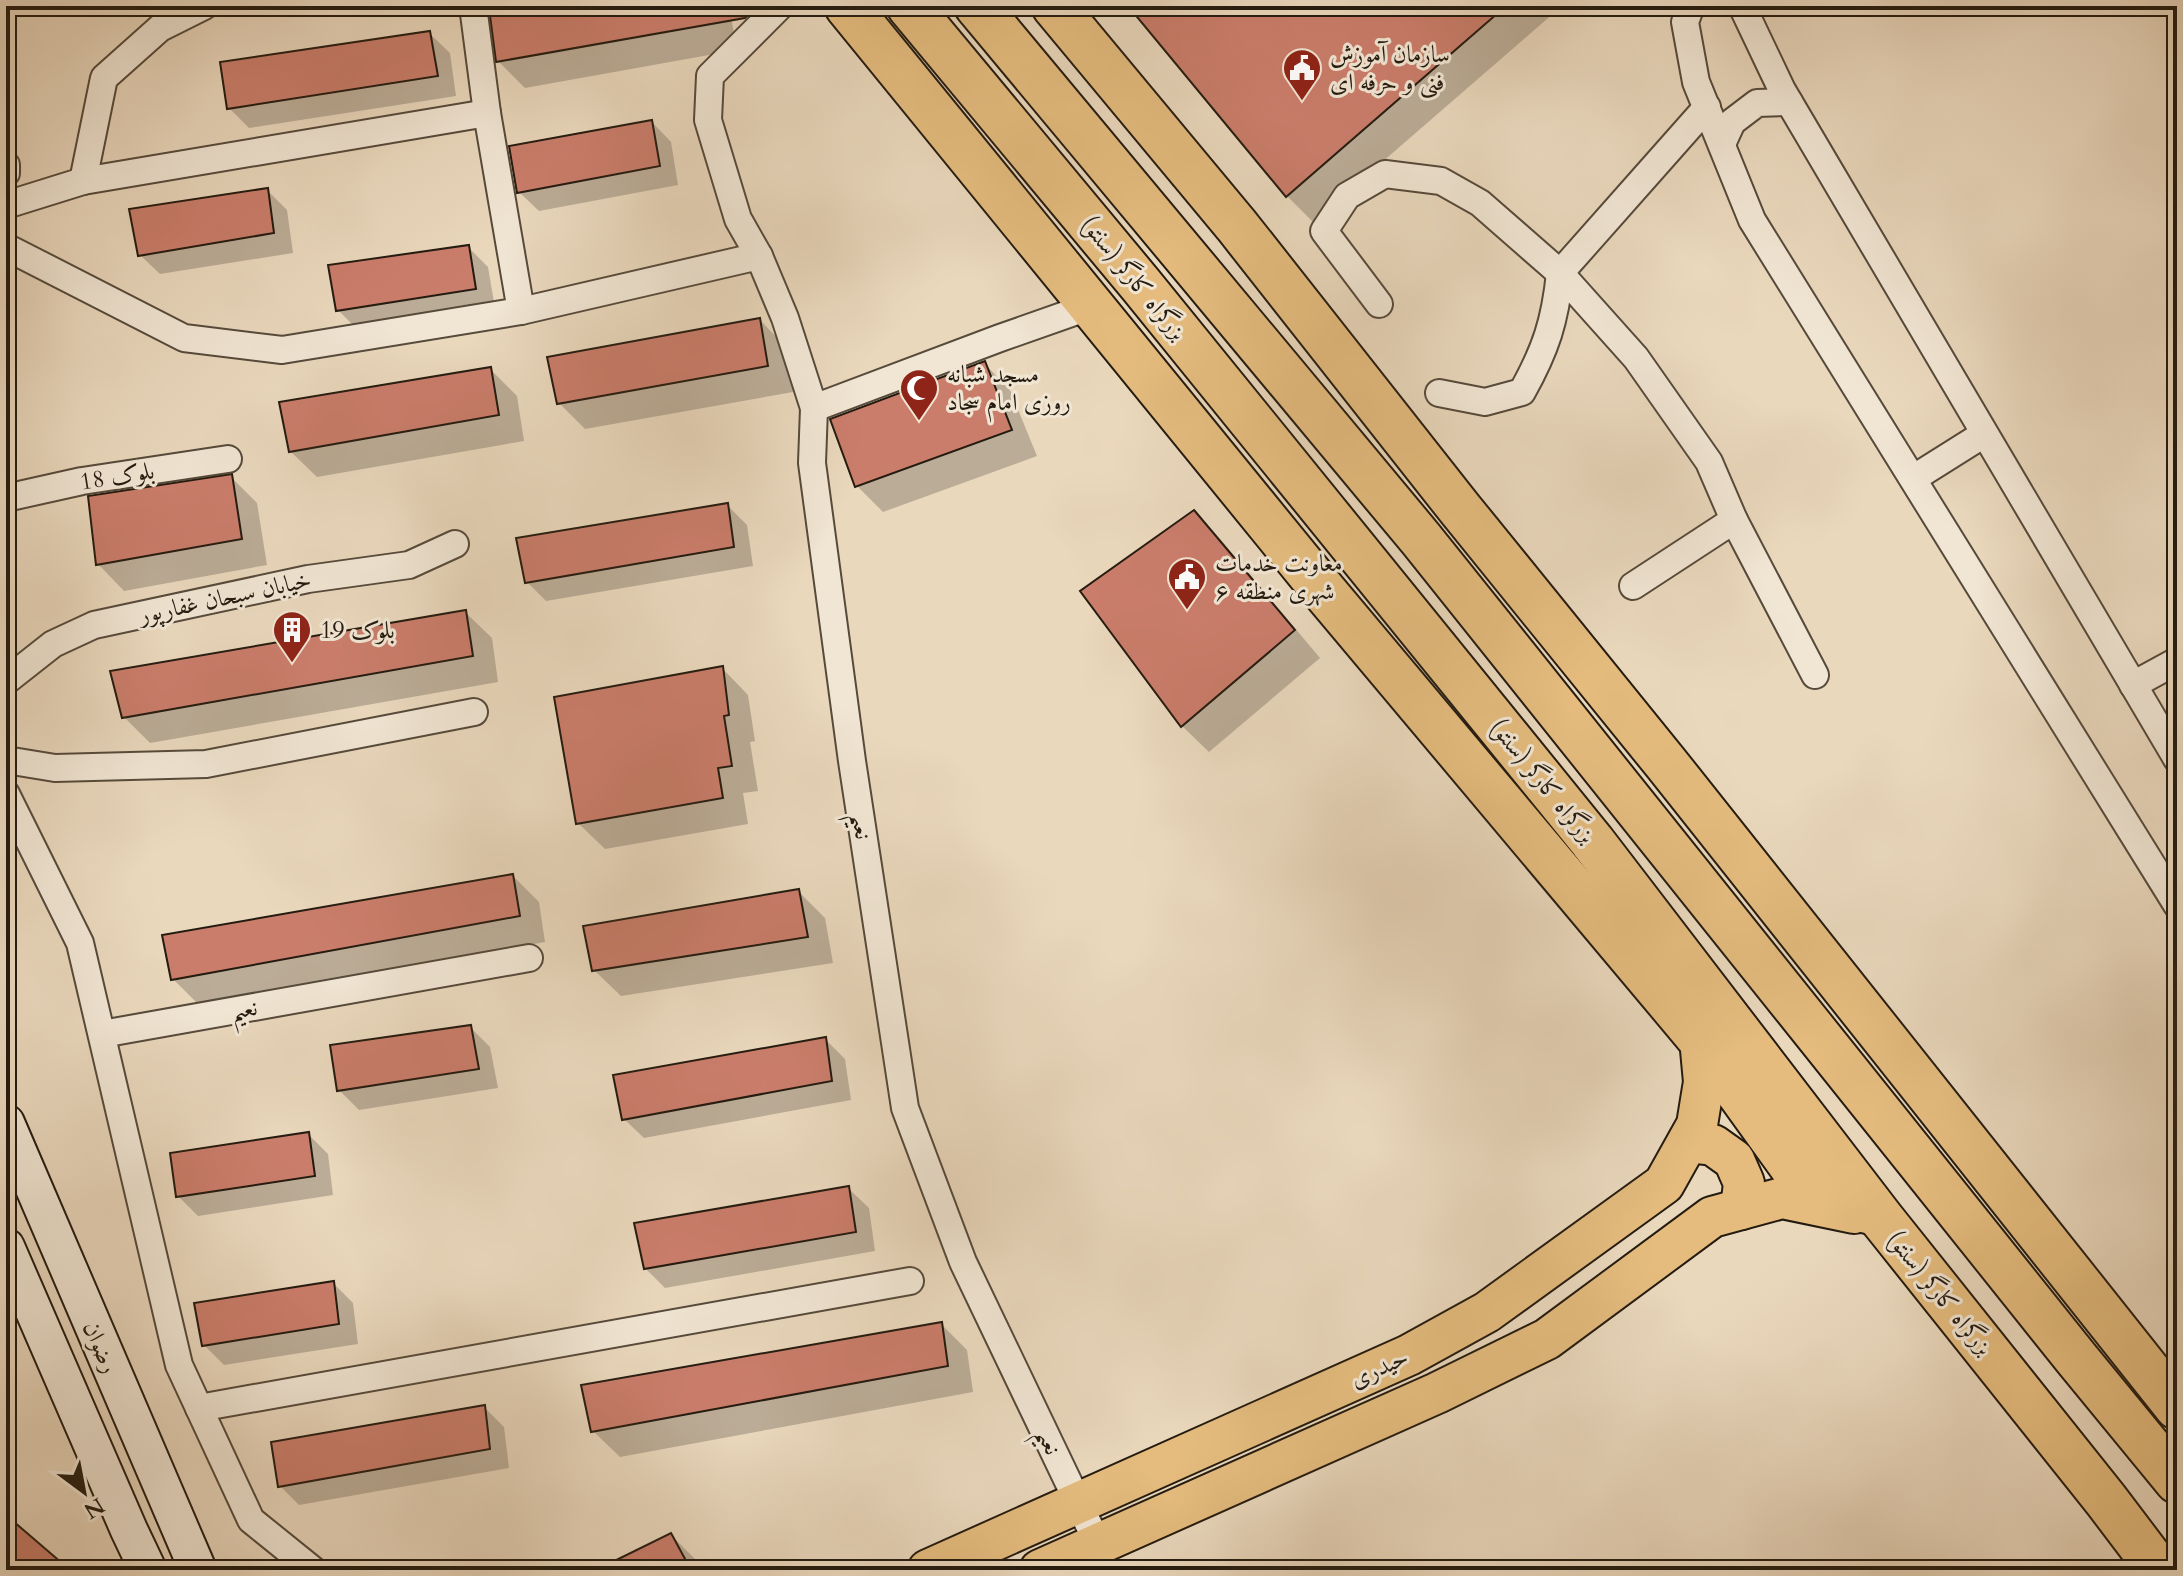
<svg xmlns="http://www.w3.org/2000/svg" width="2183" height="1576" viewBox="0 0 2183 1576" font-family="Cardo,Amiri,serif">
<style>
.shadow{fill:#0003}
.building{fill:#ca7d6b;stroke:#241b10;stroke-width:2}
.lines{fill:none;stroke-linecap:round;stroke-linejoin:round}
.street-casing{stroke:#564a3b;stroke-width:30}
.secondary-casing{stroke:#241b10;stroke-width:40}
.primary-casing{stroke:#241b10;stroke-width:44}
.highway-casing{stroke:#241b10;stroke-width:48}
.street{stroke:#f1e6d4;stroke-width:26}
.secondary{stroke:#f1e6d4;stroke-width:36}
.primary{stroke:#e5bc7e;stroke-width:40}
.highway{stroke:#e5bc7e;stroke-width:44}
.labels{text-anchor:middle;stroke-width:6;stroke-linejoin:round;paint-order:stroke}
.poi-label{font-size:24px;fill:#241b10;stroke:#f1e6d4;text-anchor:start}
.street-label{font-size:24px;fill:#241b10;stroke:#f1e6d4}
</style>
<rect width="100%" height="100%" fill="#ead8bd"/>
<filter id="stains"><feTurbulence type="fractalNoise" baseFrequency=".0025" numOctaves="4"/><feColorMatrix values="0 0 0 0 .2 0 0 0 0 .09 0 0 0 0 .02 0 0 0 .5 -.17"/></filter>
<radialGradient id="worn" r=".72"><stop offset=".6" stop-color="#630" stop-opacity="0"/><stop offset="1" stop-color="#630" stop-opacity=".3"/></radialGradient>
<g class="shadow">
<polygon points="559,6 729,6 737,50 525,88 498,61"/>
<polygon points="1131,6 1562,6 1313,222 1287,196"/>
<polygon points="430,34 450,53 456,96 249,128 229,108"/>
<polygon points="652,122 671,142 678,185 539,211 519,192"/>
<polygon points="267,190 287,210 293,253 160,274 140,255"/>
<polygon points="468,247 488,267 495,308 358,330 338,310"/>
<polygon points="760,320 786,347 793,392 585,429 558,402"/>
<polygon points="984,363 1010,390 1037,456 883,512 857,486"/>
<polygon points="490,369 517,396 524,441 317,477 290,451"/>
<polygon points="231,477 257,503 267,565 124,591 98,564"/>
<polygon points="728,506 747,525 753,566 546,601 527,582"/>
<polygon points="1193,512 1220,539 1320,658 1209,752 1182,726 1083,591"/>
<polygon points="465,612 492,638 498,682 150,743 124,717"/>
<polygon points="722,668 748,695 755,741 750,742 758,791 743,793 748,824 605,849 578,823"/>
<polygon points="513,876 539,902 545,942 199,1005 173,979"/>
<polygon points="799,892 825,918 833,963 621,996 594,970"/>
<polygon points="470,1027 490,1047 498,1088 359,1110 339,1090"/>
<polygon points="825,1039 845,1059 851,1100 644,1138 624,1119"/>
<polygon points="308,1134 328,1154 333,1195 198,1216 178,1196"/>
<polygon points="849,1189 869,1208 875,1251 665,1288 645,1268"/>
<polygon points="333,1283 353,1303 358,1344 224,1365 204,1345"/>
<polygon points="941,1324 967,1350 973,1392 620,1457 593,1431"/>
<polygon points="484,1407 504,1427 509,1468 299,1505 280,1486"/>
<polygon points="671,1535 697,1561 702,1570 601,1570"/>
</g>
<g class="building">
<polygon points="547,6 748,6 749,14 745,18 496,62 490,16"/>
<polygon points="1128,6 1506,6 1286,197"/>
<polygon points="430,31 438,76 227,109 220,62"/>
<polygon points="652,120 660,166 517,193 509,146"/>
<polygon points="268,188 274,233 138,256 129,209"/>
<polygon points="469,245 476,289 336,311 328,265"/>
<polygon points="760,318 768,366 557,404 547,357"/>
<polygon points="985,361 1012,430 855,487 830,419"/>
<polygon points="491,367 499,415 289,452 279,402"/>
<polygon points="232,474 242,539 96,565 88,496"/>
<polygon points="728,503 734,547 525,583 516,538"/>
<polygon points="1194,510 1295,630 1181,727 1080,591"/>
<polygon points="466,610 473,656 122,718 110,671"/>
<polygon points="723,666 729,715 724,716 732,766 718,768 723,798 576,824 554,697"/>
<polygon points="513,874 520,916 171,980 162,935"/>
<polygon points="799,889 808,937 592,971 583,926"/>
<polygon points="471,1025 479,1069 337,1091 330,1045"/>
<polygon points="826,1037 832,1081 622,1120 613,1075"/>
<polygon points="309,1132 315,1176 176,1197 170,1153"/>
<polygon points="849,1186 856,1232 644,1269 634,1223"/>
<polygon points="334,1281 339,1324 202,1346 194,1303"/>
<polygon points="942,1322 948,1366 591,1432 581,1385"/>
<polygon points="485,1405 490,1449 278,1487 271,1442"/>
<polygon points="6,1515 70,1570 6,1570"/>
<polygon points="671,1533 691,1570 596,1570"/>
</g>
<g class="lines">
<defs>
<g id="street">
<polyline points="473,6 487,113 521,311"/>
<polyline points="780,6 710,76 708,120 738,219 759,256 785,318 814,408"/>
<polyline points="1691,6 1685,22 1696,82 1752,220 2177,905"/>
<polyline points="1742,6 1782,90 2177,759"/>
<polyline points="1722,144 1732,122 1757,103 1789,102"/>
<polyline points="6,165 6,173"/>
<polyline points="83,181 104,78 160,28 204,6"/>
<polyline points="6,205 83,181 487,113"/>
<polyline points="6,247 184,338 282,350 521,311 759,256"/>
<polyline points="1560,273 1636,358 1709,462 1734,520 1633,586"/>
<polyline points="1379,304 1324,231 1347,196 1385,174 1441,181 1480,203 1560,273 1707,107"/>
<polyline points="1091,306 1000,338 814,408 812,463 852,761 905,1108 963,1262 1098,1544"/>
<path d="M1439,393L1485,402L1522,392C1546,349 1555,321 1560,273"/>
<polyline points="1914,478 1984,434"/>
<polyline points="6,498 82,481 228,459"/>
<polyline points="1734,520 1815,675"/>
<polyline points="6,681 53,644 94,625 308,579 409,565 455,544"/>
<polyline points="2133,685 2177,661"/>
<polyline points="6,760 55,768 206,764 474,712"/>
<polyline points="6,794 80,943 179,1365 251,1520 313,1570"/>
<polyline points="102,1034 529,958"/>
<polyline points="199,1408 910,1281"/>
</g>
<g id="secondary">
<polyline points="6,1123 198,1570"/>
<polyline points="6,1247 129,1530 148,1570"/>
</g>
<g id="primary">
<polyline points="1688,1142 1713,1145 1734,1160 1744,1183 1741,1209"/>
<polyline points="928,1570 1409,1355 1487,1312 1664,1184 1697,1125 1704,1082 1700,1039"/>
<polyline points="1040,1570 1437,1393 1547,1339 1712,1217 1782,1198 1854,1213"/>
</g>
<g id="highway">
<polyline points="847,6 1318,584 1700,1039 1798,1175 1867,1211"/>
<polyline points="909,6 1141,285 1592,841 1881,1218 2106,1500 2159,1570"/>
<polyline points="977,6 1421,539 2076,1358 2177,1481"/>
<polyline points="1054,6 1237,226 1460,509 1665,762 2177,1407"/>
</g>
</defs>
<use href="#street" class="street-casing"/>
<use href="#secondary" class="secondary-casing"/>
<use href="#primary" class="primary-casing"/>
<use href="#highway" class="highway-casing"/>
<use href="#street" class="street"/>
<use href="#secondary" class="secondary"/>
<use href="#primary" class="primary"/>
<use href="#highway" class="highway"/>
</g>
<defs>
<symbol id="civic-pin" viewBox="-11 -11 22 30"><path d="M0 17L-7.5 6A9.5 9.5 0 1 1 7.5 6Z" fill="#8f2418" stroke="#f1e6d4"/><path d="M-.6-6.5H3V-4.5H.6V-3L4-1V1h2V6H-6V1h2V-1L-.6-3ZM-1.2 2.5V6h2.4V2.5Z" fill="#fff"/></symbol>
<symbol id="mosque-pin" viewBox="-11 -11 22 30"><path d="M0 17L-7.5 6A9.5 9.5 0 1 1 7.5 6Z" fill="#8f2418" stroke="#f1e6d4"/><path d="M3.5-4.9A6 6 0 1 0 3.5 4.9A5 5 0 1 1 3.5-4.9Z" fill="#fff"/></symbol>
<symbol id="building-pin" viewBox="-11 -11 22 30"><path d="M0 17L-7.5 6A9.5 9.5 0 1 1 7.5 6Z" fill="#8f2418" stroke="#f1e6d4"/><path d="M-4-6H4V6H1V3H-1V6H-4ZM-2.5-4.3h1.7v1.8h-1.7ZM.8-4.3h1.7v1.8H.8ZM-2.5-1h1.7V.8h-1.7ZM.8-1h1.7V.8H.8Z" fill="#fff"/></symbol>
</defs>
<g fill-rule="evenodd">
<use href="#civic-pin" x="1280" y="46" width="44" height="60"/>
<use href="#mosque-pin" x="897" y="366" width="44" height="60"/>
<use href="#civic-pin" x="1165" y="555" width="44" height="60"/>
<use href="#building-pin" x="270" y="608" width="44" height="60"/>
</g>
<g class="labels">
<g class="poi-label">
<text x="1330" y="62">سازمان آموزش<tspan x="1330" dy="28">فنی و حرفه ای</tspan></text>
<text x="947" y="382">مسجد شبانه<tspan x="947" dy="28">روزی امام سجاد</tspan></text>
<text x="1215" y="571">معاونت خدمات<tspan x="1215" dy="28">شهری منطقه ۶</tspan></text>
<text x="320" y="638">بلوک 19</text>
</g>
<g class="street-label">
<text transform="translate(1134 278) rotate(51)" y="8">بزرگراه کارگر (سنتو)</text>
<text transform="translate(117 476) rotate(-9)" y="8">بلوک 18</text>
<text transform="translate(225 597) rotate(-12)" y="8">خیابان سبحان غفارپور</text>
<text transform="translate(1543 781) rotate(51)" y="8">بزرگراه کارگر (سنتو)</text>
<text transform="translate(862 826) rotate(81)" y="8">نعیم</text>
<text transform="translate(244 1009) rotate(-10)" y="8">نعیم</text>
<text transform="translate(1940 1293) rotate(51)" y="8">بزرگراه کارگر (سنتو)</text>
<text transform="translate(101 1347) rotate(66)" y="8">رضوان</text>
<text transform="translate(1379 1368) rotate(-25)" y="8">حیدری</text>
<text transform="translate(1049 1441) rotate(65)" y="8">نعیم</text>
</g>
</g>
<rect width="2183" height="1576" fill="none" stroke="#ead8bd" stroke-width="32"/>
<rect x="8" y="8" width="2167" height="1560" fill="none" stroke="#241b10" stroke-width="4"/>
<rect x="16" y="16" width="2151" height="1544" fill="none" stroke="#241b10" stroke-width="2"/>
<g transform="translate(84 1492) rotate(148)" stroke="#f1e6d4" stroke-width="6" paint-order="stroke">
<path d="M0-6L14 30L0 20L-14 30Z" fill="#241b10"/>
<text y="-12" font-size="22" font-weight="bold" text-anchor="middle" fill="#241b10">N</text>
</g>
<rect width="100%" height="100%" filter="url(#stains)"/>
<rect width="100%" height="100%" fill="url(#worn)"/>
</svg>
